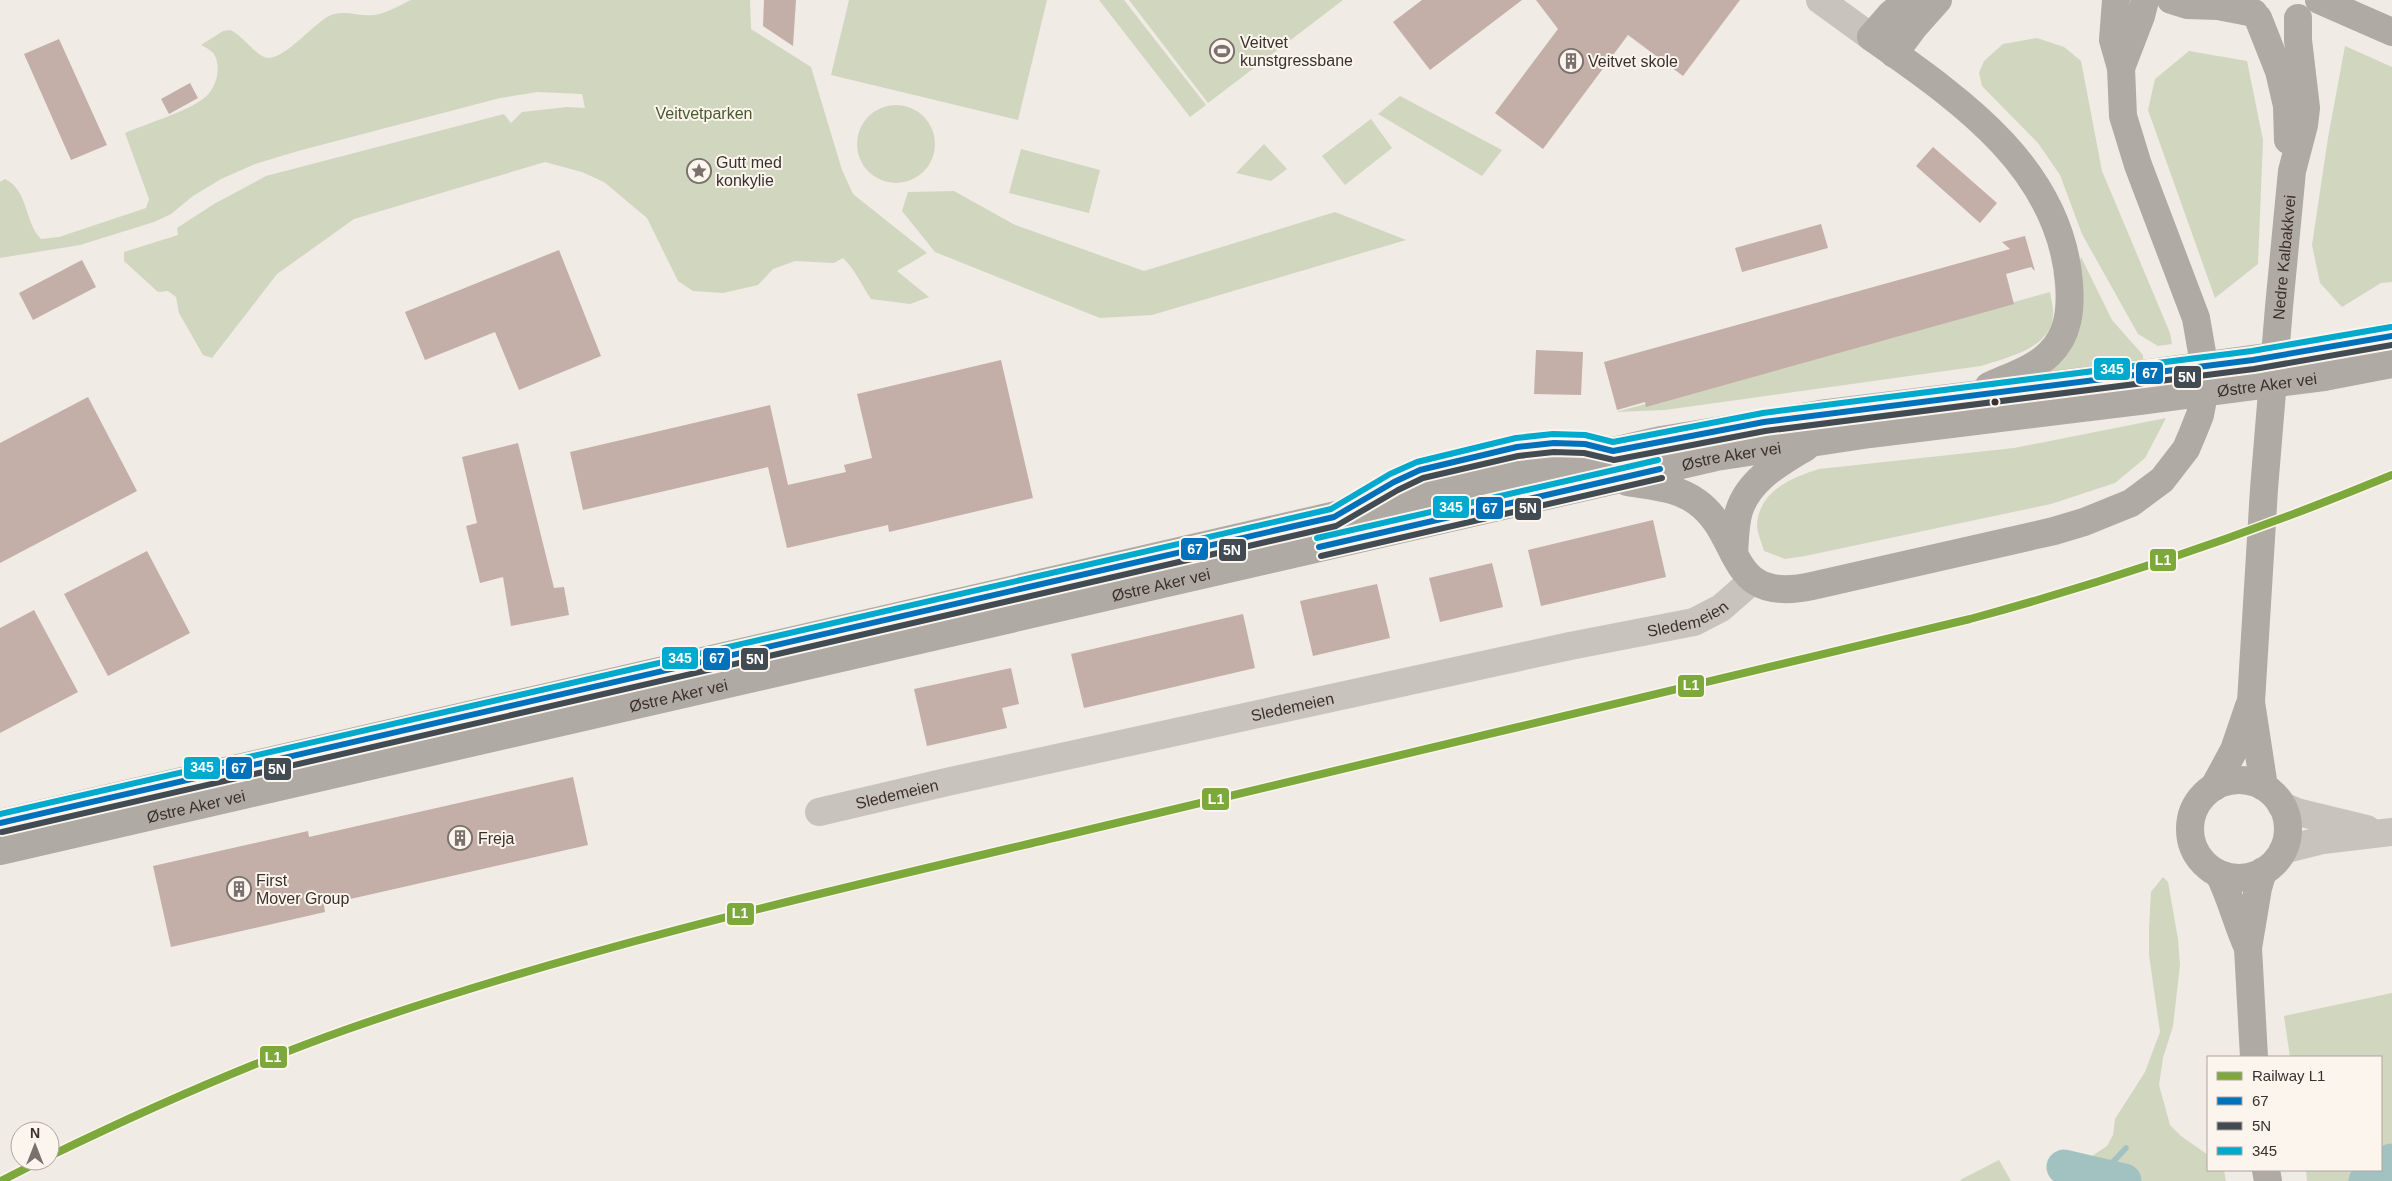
<svg xmlns="http://www.w3.org/2000/svg" width="2392" height="1181" viewBox="0 0 2392 1181" font-family="Arial,sans-serif">
<style>
.green{fill:#d1d6bf}
.lines{fill:none;stroke-linecap:round;stroke-linejoin:round}
.stream{stroke:#a1c2c1;stroke-width:5.5}
.river{stroke:#a1c2c1;stroke-width:35}
.building{fill:#c3afa7}
.minor{stroke:#c9c3be;stroke-width:28}
.highway{stroke:#afaaa4;stroke-width:28}
.highway-bridge{stroke:#afaaa4;stroke-width:28}
.bus-1-casing{stroke:#fbf5ee;stroke-width:10}
.bus-2-casing{stroke:#fbf5ee;stroke-width:10}
.bus-3-casing{stroke:#fbf5ee;stroke-width:10}
.bus-1{stroke:#0072bc;stroke-width:6}
.bus-2{stroke:#424a52;stroke-width:6}
.bus-3{stroke:#00a9ce;stroke-width:6}
.rail-1-casing{stroke:#fbf5ee;stroke-width:11}
.rail-1{stroke:#7da83b;stroke-width:8}
.bus-dot{fill:#3b302b;stroke:#fbf5ee;stroke-width:2}
.labels{text-anchor:middle;stroke-width:4;stroke-linejoin:round;paint-order:stroke}
.poi-label{font-size:16px;fill:#3b302b;stroke:#fbf5ee;text-anchor:start}
.park-label{font-size:16px;fill:#4a5a2e;stroke:#fbf5ee}
.street-label{font-size:16px;fill:#3b302b;stroke:#fbf5ee}
.line-badge{stroke:#fbf5ee;stroke-width:2}
.badge-label{font-size:14px;text-anchor:middle;font-weight:bold;fill:#fff}
</style>
<rect width="100%" height="100%" fill="#f0ebe5"/>
<g class="green">
<path d="M411,0H750L751,29L811,67L842,170L853,194L927,253L897,271L929,297L910,304L871,299C862,286 855,269 843,258L834,263L795,261L773,269L758,285L723,293L693,291L678,281L647,218L604,182L582,172L545,162L354,219L277,274L212,358L203,355L179,313L176,297L168,291L158,292L124,261V252L178,235L177,228L214,204L266,176L504,114L511,123L522,112L567,107L585,108L582,94L537,92L500,98L298,151L255,164L221,179L193,196L171,214L154,222L80,245L0,258V182L5,179C29,191 24,222 41,239L59,237L146,208L149,199L125,133C146,124 182,113 200,101C215,92 223,70 214,54C211,50 205,47 201,45L223,31L230,30C243,35 258,59 269,58C286,57 314,24 329,16C343,9 360,17 375,15C387,13 400,5 411,0Z"/>
<polygon points="849,0 1047,0 1018,120 831,75"/>
<polygon points="1099,0 1124,0 1206,105 1190,117"/>
<polygon points="1129,0 1343,0 1208,103"/>
<polygon points="2037,38 2064,47 2081,61 2102,171 2170,333 2172,344 2158,346 2138,334 2082,234 2060,175 2038,143 1982,86 1979,73 1984,61 2003,44"/>
<polygon points="2345,46 2392,67 2392,282 2381,283 2342,307 2320,283 2312,245 2328,138"/>
<polygon points="2189,51 2247,61 2263,140 2258,264 2215,298 2148,110 2155,79"/>
<polygon points="1400,96 1502,150 1482,176 1378,114"/>
<circle cx="896" cy="144" r="39"/>
<polygon points="1371,119 1392,148 1345,185 1322,156"/>
<polygon points="1264,144 1287,169 1271,181 1236,173"/>
<polygon points="1021,149 1100,170 1089,213 1009,193"/>
<polygon points="954,191 1015,225 1144,271 1335,212 1406,240 1152,315 1100,318 935,252 902,211 908,192"/>
<polygon points="2081,257 2112,320 2143,355 2143,361 2028,375 2075,276"/>
<path d="M2050,292C2051,299 2053,305 2053,312C2054,348 2008,357 1981,366L1665,410L1616,412Z"/>
<path d="M2166,418L2145,458L2115,483L2051,504L1805,556L1785,559L1764,551C1762,543 1757,533 1757,525C1759,491 1791,478 1819,469L2014,448Z"/>
<polygon points="2163,877 2168,882 2178,939 2180,965 2173,1026 2163,1058 2159,1085 2170,1125 2181,1136 2208,1155 2208,1170 2224,1170 2226,1181 2057,1181 2056,1175 2079,1179 2089,1158 2107,1146 2113,1135 2115,1119 2145,1072 2160,1032 2149,955 2149,929 2151,892"/>
<polygon points="2392,993 2392,1181 2307,1181 2306,1170 2381,1170 2381,1057 2290,1057 2284,1016"/>
<polygon points="1999,1160 2011,1181 1960,1181 1962,1179"/>
</g>
<g class="lines">
<polyline class="stream" points="2092,1173 2109,1166 2126,1148"/>
<g class="river">
<polyline points="2064,1167 2124,1181"/>
<polyline points="2366,1181 2392,1161"/>
</g>
</g>
<g class="building">
<polygon points="764,0 796,0 793,46 763,26"/>
<polygon points="1422,0 1522,0 1430,70 1393,22"/>
<polygon points="1536,0 1740,0 1683,76 1628,35 1543,149 1495,113 1558,29"/>
<polygon points="59,39 107,145 71,160 24,54"/>
<polygon points="190,83 198,98 169,114 161,99"/>
<polygon points="1933,147 1997,203 1980,223 1916,166"/>
<polygon points="1821,224 1828,248 1742,272 1735,248"/>
<polygon points="2025,236 2035,271 2031,267 2006,274 2014,304 1646,407 1645,402 1617,410 1604,362 2010,249 2002,242"/>
<polygon points="559,250 601,356 519,390 495,332 425,360 405,312"/>
<polygon points="82,260 96,287 33,320 19,293"/>
<polygon points="1536,350 1583,352 1581,395 1534,394"/>
<polygon points="1001,360 1033,498 889,532 888,525 787,548 768,467 583,510 570,452 770,405 788,485 846,472 844,465 872,458 857,394"/>
<polygon points="88,397 137,491 0,563 0,443"/>
<polygon points="518,443 554,588 564,587 569,615 511,626 503,577 480,583 466,526 477,523 462,457"/>
<polygon points="1653,520 1666,577 1541,606 1528,550"/>
<polygon points="147,551 190,633 108,676 64,594"/>
<polygon points="1492,563 1503,607 1440,622 1429,578"/>
<polygon points="1377,584 1390,638 1313,656 1300,601"/>
<polygon points="34,610 78,692 0,733 0,628"/>
<polygon points="1243,614 1255,668 1084,708 1071,654"/>
<polygon points="1011,668 1019,704 1002,708 1007,728 927,746 914,689"/>
<polygon points="573,777 588,845 324,905 325,912 171,947 153,866 308,831 309,837"/>
</g>
<g class="lines">
<g class="minor">
<polyline points="1820,0 1871,37"/>
<polyline points="2281,805 2297,812 2367,829"/>
<path id="s1" d="M819,812L951,781L1570,646L1694,622L1721,608L1753,580"/>
<polyline points="2283,850 2323,840 2392,832"/>
</g>
<g class="highway">
<path d="M1908,0L1891,14L1871,37C1959,99 2060,167 2069,283C2071,309 2069,335 2049,354C2034,369 2008,377 1989,386"/>
<polyline points="2171,0 2187,5 2218,6 2254,13"/>
<polyline points="2319,0 2392,32"/>
<polyline points="2258,18 2279,71 2287,106 2288,140"/>
<polyline points="1894,54 1914,27 1938,0"/>
<polyline points="2121,68 2141,16 2145,0"/>
<polyline points="2326,349 2392,336"/>
<polyline points="2324,377 2392,364"/>
<path d="M1627,482C1650,486 1677,487 1697,502C1744,536 1725,605 1812,586L2054,531L2084,522L2131,503L2162,480L2186,449L2192,435L2200,415L2204,394V364L2196,318L2138,165L2123,116L2121,68L2113,40L2116,0"/>
<path d="M1734,554C1735,540 1735,524 1739,511C1749,479 1780,463 1806,447"/>
<circle cx="2239" cy="829" r="49"/>
<polyline points="2214,787 2234,750 2249,706"/>
<path id="s2" d="M2264,787L2251,702L2264,489L2279,307L2292,171L2304,125L2306,108L2298,40V18"/>
<polyline points="0,823 1661,440 1820,414 2141,374"/>
<path id="s3" d="M0,851L1716,457L1870,434L2139,401"/>
<path d="M2219,874C2231,898 2237,924 2248,948"/>
<polyline points="2254,1057 2248,948 2258,888 2263,871"/>
<polyline points="2266,1170 2268,1181"/>
</g>
<g class="highway-bridge">
<polyline points="2141,374 2326,349"/>
<path id="s4" d="M2139,401L2324,377"/>
</g>
<defs>
<g id="bus-1">
<polyline points="1319,547 1660,469"/>
<polyline points="0,823 1334,517 1394,482 1420,470 1517,447 1554,443 1585,444 1613,451 1764,422 2253,360 2392,336"/>
</g>
<g id="bus-2">
<polyline points="1321,556 1662,478"/>
<polyline points="2,832 1336,526 1398,490 1423,478 1518,456 1554,452 1584,453 1614,460 1765,431 2254,369 2392,345"/>
</g>
<g id="bus-3">
<polyline points="1317,538 1658,460"/>
<polyline points="0,814 1331,509 1390,474 1417,462 1516,438 1553,434 1585,435 1613,442 1763,413 2252,351 2391,327"/>
</g>
</defs>
<use href="#bus-1" class="bus-1-casing"/>
<use href="#bus-2" class="bus-2-casing"/>
<use href="#bus-3" class="bus-3-casing"/>
<use href="#bus-1" class="bus-1"/>
<use href="#bus-2" class="bus-2"/>
<use href="#bus-3" class="bus-3"/>
<defs>
<g id="rail-1">
<path d="M50,1156C147,1109 244,1066 345,1030C579,948 821,893 1062,836C1365,764 1667,691 1970,619C2114,580 2254,532 2392,475"/>
<polyline points="1,1181 40,1161"/>
</g>
</defs>
<use href="#rail-1" class="rail-1-casing"/>
<use href="#rail-1" class="rail-1"/>
</g>
<defs>
<symbol id="stadium-ring" viewBox="-11 -11 22 22"><circle r="9.5" fill="#fbf5ee" stroke="#7a716c" stroke-width="1.5"/><path d="M0-5a6.5 5 0 1 0 0 10a6.5 5 0 1 0 0-10ZM-3.5-1.8h7v3.6h-7Z" fill="#7a716c"/></symbol>
<symbol id="building-ring" viewBox="-11 -11 22 22"><circle r="9.5" fill="#fbf5ee" stroke="#7a716c" stroke-width="1.5"/><path d="M-4-6H4V6H1V3H-1V6H-4ZM-2.5-4.3h1.7v1.8h-1.7ZM.8-4.3h1.7v1.8H.8ZM-2.5-1h1.7V.8h-1.7ZM.8-1h1.7V.8H.8Z" fill="#7a716c"/></symbol>
<symbol id="sight-ring" viewBox="-11 -11 22 22"><circle r="9.5" fill="#fbf5ee" stroke="#7a716c" stroke-width="1.5"/><path d="M0-6L1.8-2.2L6-1.7L2.9 1.2L3.7 5.4L0 3.3L-3.7 5.4L-2.9 1.2L-6-1.7L-1.8-2.2Z" fill="#7a716c"/></symbol>
</defs>
<g fill-rule="evenodd">
<use href="#stadium-ring" x="1208" y="37" width="28" height="28"/>
<use href="#building-ring" x="1557" y="47" width="28" height="28"/>
<use href="#sight-ring" x="685" y="157" width="28" height="28"/>
<use href="#building-ring" x="446" y="824" width="28" height="28"/>
<use href="#building-ring" x="225" y="875" width="28" height="28"/>
</g>
<circle class="bus-dot" cx="1995" cy="402" r="4.5"/>
<g class="labels">
<g class="poi-label">
<text x="1240" y="48">Veitvet<tspan x="1240" dy="18">kunstgressbane</tspan></text>
<text x="1588" y="67">Veitvet skole</text>
<text x="716" y="168">Gutt med<tspan x="716" dy="18">konkylie</tspan></text>
<text x="478" y="844">Freja</text>
<text x="256" y="886">First<tspan x="256" dy="18">Mover Group</tspan></text>
</g>
<g class="park-label">
<text x="704" y="119">Veitvetparken</text>
</g>
<g class="street-label">
<text dy="6" stroke="none"><textPath href="#s2" startOffset="532">Nedre Kalbakkvei</textPath></text>
<text dy="6" stroke="none"><textPath href="#s4" startOffset="129">Østre Aker vei</textPath></text>
<text dy="6" stroke="none"><textPath href="#s3" startOffset="1776">Østre Aker vei</textPath></text>
<text dy="6" stroke="none"><textPath href="#s3" startOffset="1191">Østre Aker vei</textPath></text>
<text dy="6" stroke="none"><textPath href="#s1" startOffset="890">Sledemeien</textPath></text>
<text dy="6" stroke="none"><textPath href="#s3" startOffset="696">Østre Aker vei</textPath></text>
<text dy="6" stroke="none"><textPath href="#s1" startOffset="485">Sledemeien</textPath></text>
<text dy="6" stroke="none"><textPath href="#s1" startOffset="80">Sledemeien</textPath></text>
<text dy="6" stroke="none"><textPath href="#s3" startOffset="201">Østre Aker vei</textPath></text>
</g>
</g>
<g class="line-badge">
<rect x="2093" y="357" width="38" height="24" rx="5" fill="#00a9ce"/>
<rect x="2135" y="361" width="29" height="24" rx="5" fill="#0072bc"/>
<rect x="2173" y="365" width="29" height="24" rx="5" fill="#424a52"/>
<rect x="1432" y="495" width="38" height="24" rx="5" fill="#00a9ce"/>
<rect x="1475" y="496" width="29" height="24" rx="5" fill="#0072bc"/>
<rect x="1514" y="497" width="28" height="24" rx="5" fill="#424a52"/>
<rect x="1180" y="537" width="29" height="24" rx="5" fill="#0072bc"/>
<rect x="1218" y="538" width="29" height="24" rx="5" fill="#424a52"/>
<rect x="2149" y="548" width="28" height="24" rx="5" fill="#7da83b"/>
<rect x="661" y="646" width="38" height="24" rx="5" fill="#00a9ce"/>
<rect x="702" y="647" width="29" height="24" rx="5" fill="#0072bc"/>
<rect x="740" y="647" width="29" height="24" rx="5" fill="#424a52"/>
<rect x="1677" y="674" width="28" height="24" rx="5" fill="#7da83b"/>
<rect x="183" y="756" width="38" height="24" rx="5" fill="#00a9ce"/>
<rect x="225" y="756" width="28" height="24" rx="5" fill="#0072bc"/>
<rect x="263" y="757" width="29" height="24" rx="5" fill="#424a52"/>
<rect x="1201" y="787" width="29" height="24" rx="5" fill="#7da83b"/>
<rect x="726" y="902" width="29" height="24" rx="5" fill="#7da83b"/>
<rect x="259" y="1045" width="29" height="24" rx="5" fill="#7da83b"/>
</g>
<g class="badge-label">
<text x="2112" y="374">345</text>
<text x="2150" y="378">67</text>
<text x="2187" y="382">5N</text>
<text x="1451" y="512">345</text>
<text x="1490" y="513">67</text>
<text x="1528" y="513">5N</text>
<text x="1195" y="554">67</text>
<text x="1232" y="555">5N</text>
<text x="2163" y="565">L1</text>
<text x="680" y="663">345</text>
<text x="717" y="663">67</text>
<text x="755" y="664">5N</text>
<text x="1691" y="690">L1</text>
<text x="202" y="772">345</text>
<text x="239" y="773">67</text>
<text x="277" y="774">5N</text>
<text x="1216" y="804">L1</text>
<text x="740" y="918">L1</text>
<text x="273" y="1062">L1</text>
</g>
<rect x="2207" y="1056" width="175" height="115" fill="#fbf5ee" stroke="#aea6a0"/>
<rect x="2217" y="1072" width="25" height="8" fill="#7da83b" stroke="#aea6a0"/>
<text x="2252" y="1081" font-size="15" fill="#3b302b">Railway L1</text>
<rect x="2217" y="1097" width="25" height="8" fill="#0072bc" stroke="#aea6a0"/>
<text x="2252" y="1106" font-size="15" fill="#3b302b">67</text>
<rect x="2217" y="1122" width="25" height="8" fill="#424a52" stroke="#aea6a0"/>
<text x="2252" y="1131" font-size="15" fill="#3b302b">5N</text>
<rect x="2217" y="1147" width="25" height="8" fill="#00a9ce" stroke="#aea6a0"/>
<text x="2252" y="1156" font-size="15" fill="#3b302b">345</text>
<g transform="translate(35 1146)"><circle r="24" fill="#fbf5ee" stroke="#aea6a0"/>
<path d="M0-4L9 19L0 12L-9 19Z" fill="#7a716c"/>
<text y="-8" font-size="14" font-weight="bold" text-anchor="middle" fill="#3b302b">N</text>
</g>
</svg>
